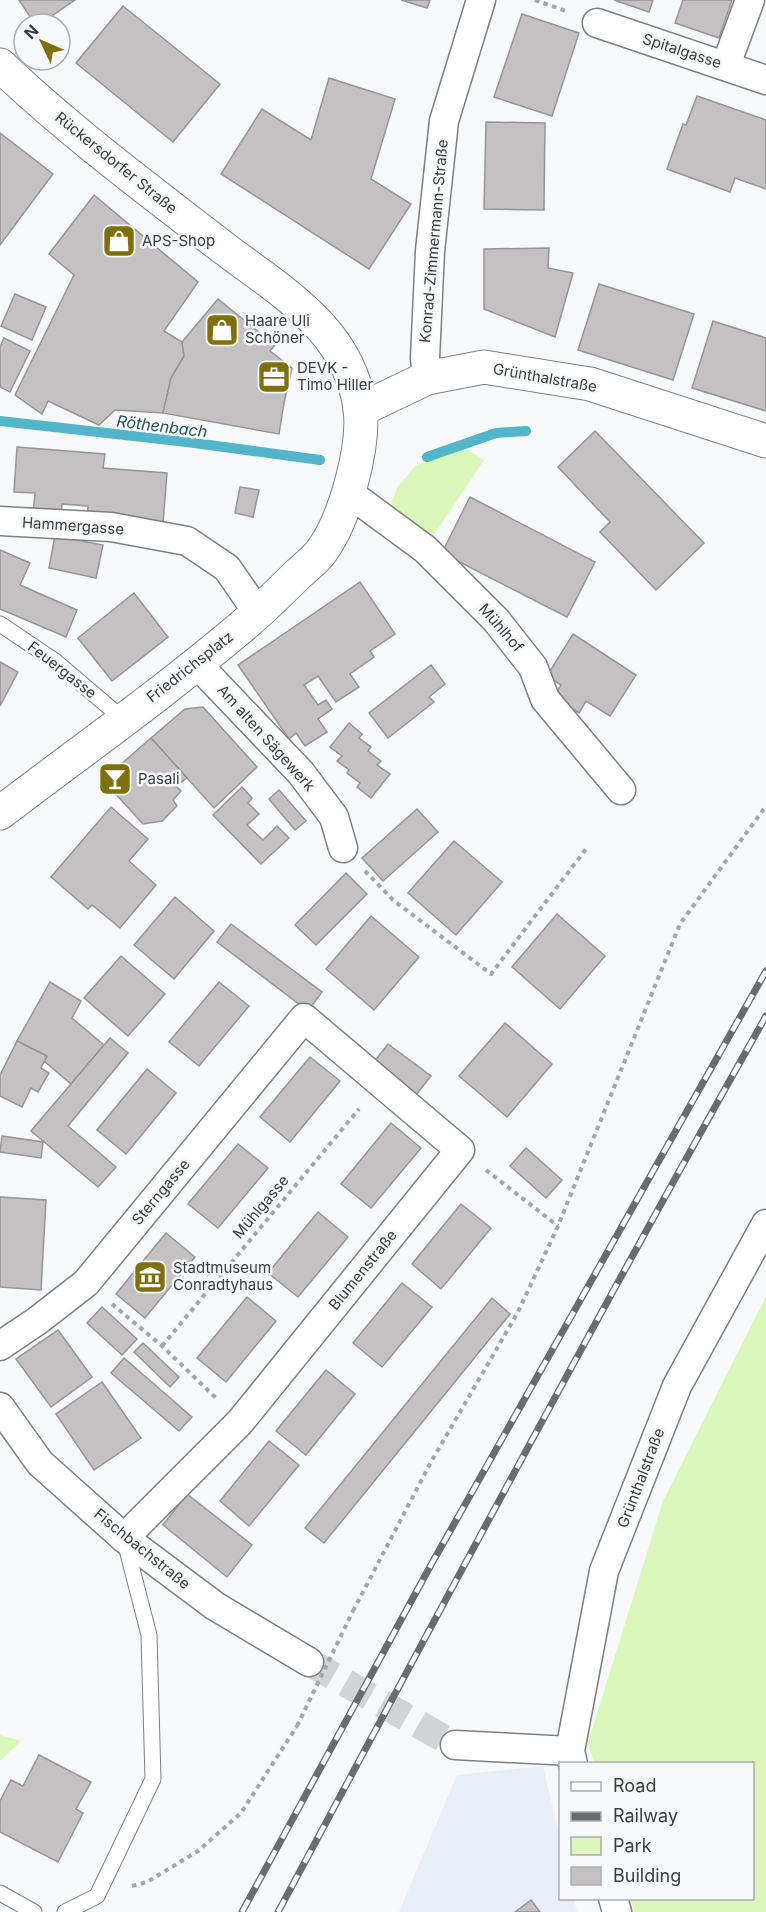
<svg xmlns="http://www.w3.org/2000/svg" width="766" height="1912" viewBox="0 0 766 1912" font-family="Inter,sans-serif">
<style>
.built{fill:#e7eef6}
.green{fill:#dbf6b9}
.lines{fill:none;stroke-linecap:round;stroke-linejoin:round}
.stream{stroke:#52b5ca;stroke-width:10}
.building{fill:#c4c1c2;stroke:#979495;stroke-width:1.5}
.street-tunnel{stroke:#d1d3d4;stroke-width:28;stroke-dasharray:28 14;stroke-linecap:butt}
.lane-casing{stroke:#7d7f81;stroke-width:17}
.street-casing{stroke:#7d7f81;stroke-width:31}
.secondary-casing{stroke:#7d7f81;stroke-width:35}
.path{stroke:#a4a5a7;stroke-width:4;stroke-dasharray:4.5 4.5;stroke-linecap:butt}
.lane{stroke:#fff;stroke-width:15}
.street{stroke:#fff;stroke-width:28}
.secondary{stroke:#fff;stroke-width:33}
.rail-casing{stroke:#6a6b6c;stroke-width:7}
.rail{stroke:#f6f8fa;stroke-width:4.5;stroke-dasharray:14;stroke-linecap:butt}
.path-bridge{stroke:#a4a5a7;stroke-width:4;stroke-dasharray:4.5 4.5;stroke-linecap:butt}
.labels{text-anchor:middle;stroke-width:5;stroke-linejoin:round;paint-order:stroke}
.street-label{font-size:15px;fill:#3c3d3e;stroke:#f6f8fa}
.poi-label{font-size:15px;fill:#3c3d3e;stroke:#f6f8fa;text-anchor:start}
.water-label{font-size:16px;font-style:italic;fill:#26525c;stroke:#f6f8fa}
</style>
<rect width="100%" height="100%" fill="#f6f8fa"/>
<polygon class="built" points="543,1766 560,1839 560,1898 574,1899 577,1912 399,1912 457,1775"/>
<g class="green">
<polygon points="466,449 484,460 425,548 385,519 397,488 416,465"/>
<polygon points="766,1296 766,1912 634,1912 631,1899 752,1898 752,1764 594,1763 588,1743 663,1501"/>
<polygon points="0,1735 21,1741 0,1761"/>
</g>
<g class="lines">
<g class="stream">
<polyline points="0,421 187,442 320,460"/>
<polyline points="427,457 496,433 526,431"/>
</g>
</g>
<g class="building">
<polygon points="19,0 75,0 40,24 35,24"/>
<polygon points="401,0 430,0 427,8"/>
<polygon points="614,0 653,0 649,12"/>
<polygon points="683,0 732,0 719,38 675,23"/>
<polygon points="123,6 220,84 173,142 76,63"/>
<polygon points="522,14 579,33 552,116 494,97"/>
<polygon points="329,78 395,99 371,179 411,204 369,269 221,174 262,109 311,140"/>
<polygon points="697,96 766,120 766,189 735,178 730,192 667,169 683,124 686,125"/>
<polygon points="486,122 545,123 544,210 484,209"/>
<polygon points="0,133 53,174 0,245"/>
<polygon points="94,195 198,282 164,331 182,342 184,356 171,378 163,413 115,410 99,425 48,401 42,414 15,395 74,275 49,254"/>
<polygon points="549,248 548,268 573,273 555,337 484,309 484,249"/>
<polygon points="599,284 694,314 673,380 578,350"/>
<polygon points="15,294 46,307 32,340 1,326"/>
<polygon points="218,299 275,345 270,351 292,368 284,403 279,434 163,413 171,378 184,356 182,342"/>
<polygon points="713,321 766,338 766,411 692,388"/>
<polygon points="4,338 30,351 10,392 0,387 0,347"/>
<polygon points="595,431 704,543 656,590 600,532 610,522 558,467"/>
<polygon points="17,447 105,454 103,468 167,473 163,524 87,519 88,506 62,504 61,517 33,515 35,493 14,492"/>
<polygon points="240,487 259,490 253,517 235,513"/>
<polygon points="470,497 595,562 567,617 442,553"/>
<polygon points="55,536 103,545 96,578 49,568"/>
<polygon points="0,550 30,563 20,585 77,610 66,637 0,609"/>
<polygon points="360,582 395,634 370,651 374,657 350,674 359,687 336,702 318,676 304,685 318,705 326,700 332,709 318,719 327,732 305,746 296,733 289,739 238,665"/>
<polygon points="134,593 168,637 112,681 78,638"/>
<polygon points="573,634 636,675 610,716 586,701 579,713 554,697 561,685 547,676"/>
<polygon points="0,662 18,672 0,706"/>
<polygon points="431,665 445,684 429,697 434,702 388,738 369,713"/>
<polygon points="203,707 257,767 214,808 151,738 185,709"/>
<polygon points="349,723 362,734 359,738 371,747 368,751 381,761 377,765 390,774 371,798 357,787 360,783 347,773 349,770 337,761 342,756 330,747"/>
<polygon points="151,738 187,778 176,786 181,791 173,800 177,806 162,821 143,824 103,780"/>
<polygon points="242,787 252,798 248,803 259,814 247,825 263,840 277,826 289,838 261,864 213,815"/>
<polygon points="279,790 306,821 295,830 269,799"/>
<polygon points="111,807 148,839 129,861 156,885 120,928 92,905 88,909 51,877"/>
<polygon points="417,809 438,832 383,881 362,858"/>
<polygon points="454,841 502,882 456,935 408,893"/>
<polygon points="346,873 367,894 316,945 295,925"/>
<polygon points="175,897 214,931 174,979 134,945"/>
<polygon points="557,914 605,956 560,1009 512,967"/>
<polygon points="371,916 419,957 374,1010 326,969"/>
<polygon points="231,924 322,992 308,1011 217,942"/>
<polygon points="121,956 165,994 128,1036 84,998"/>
<polygon points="50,982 81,1001 72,1018 104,1045 71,1084 44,1061 47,1056 17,1041"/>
<polygon points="219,982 249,1006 199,1066 169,1042"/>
<polygon points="505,1023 552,1064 507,1117 459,1076"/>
<polygon points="110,1038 128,1053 68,1126 116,1167 98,1187 31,1131"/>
<polygon points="17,1041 47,1056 41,1068 49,1073 38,1092 31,1088 22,1107 0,1096 0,1075"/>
<polygon points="388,1044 431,1076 416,1095 373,1063"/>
<polygon points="310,1057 340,1081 290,1142 260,1117"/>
<polygon points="147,1069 176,1093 126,1154 97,1130"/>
<polygon points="391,1123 421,1148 371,1208 341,1184"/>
<polygon points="2,1136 43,1142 41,1158 0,1152"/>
<polygon points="238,1144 268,1168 218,1228 188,1204"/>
<polygon points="526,1148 562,1180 546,1198 510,1166"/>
<polygon points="0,1197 46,1200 41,1290 0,1287"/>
<polygon points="461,1204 491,1228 441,1289 412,1264"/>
<polygon points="318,1212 348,1237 298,1297 268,1273"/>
<polygon points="166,1233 195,1257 145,1318 116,1294"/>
<polygon points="402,1283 432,1307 382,1367 353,1343"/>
<polygon points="247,1297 276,1321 226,1382 197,1358"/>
<polygon points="492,1298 510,1314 324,1543 305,1528"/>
<polygon points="102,1307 137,1339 122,1355 87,1323"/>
<polygon points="58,1330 92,1377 51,1407 16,1359"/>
<polygon points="143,1343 179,1377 170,1387 134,1352"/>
<polygon points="124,1358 192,1417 179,1431 111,1373"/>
<polygon points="326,1370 355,1394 306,1455 276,1431"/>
<polygon points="102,1382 141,1438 94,1470 56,1414"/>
<polygon points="269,1441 299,1465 249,1526 220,1501"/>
<polygon points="187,1494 252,1545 227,1577 163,1525"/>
<polygon points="39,1755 91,1782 76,1809 83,1813 58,1862 0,1832 0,1801 11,1780 23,1786"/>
<polygon points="531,1900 540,1912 515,1912"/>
</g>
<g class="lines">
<polyline class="street-tunnel" points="309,1662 455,1745"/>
<defs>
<g id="lane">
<polyline points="0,624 55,661 123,719"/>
<polyline points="0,1893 34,1912"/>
<polyline points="65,1912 97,1896 153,1779 149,1635 125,1542"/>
</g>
<g id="street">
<polyline points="597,23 766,80"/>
<polyline points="726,65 750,0"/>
<polyline points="427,378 425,358 430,251 444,121 481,0"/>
<polyline points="349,493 425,549 496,620 533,667 545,699 621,790"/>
<polyline points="0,521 111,527 187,541 227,568 258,613"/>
<polyline points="197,664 301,773 334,817 343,848"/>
<polyline points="0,1346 37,1321 86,1283 304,1018 460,1150 240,1422 124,1538"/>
<polyline points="0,1407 40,1463 124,1538 215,1606 309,1662"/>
<polyline points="455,1745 570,1751"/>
<polyline points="573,1764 570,1751 604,1571 677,1386 766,1224"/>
<polyline points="613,1898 617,1912"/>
</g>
<g id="secondary">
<path d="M0,65C68,130 146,188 221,246C255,272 292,295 321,327C341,349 356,378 360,408C365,447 345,520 321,552C315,560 306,567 298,574C279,593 260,612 239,629C162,694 80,752 0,813"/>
<polyline points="360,410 427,378 484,367 590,384 766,441"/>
</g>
</defs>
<use href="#lane" class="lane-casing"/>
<use href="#street" class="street-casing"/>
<use href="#secondary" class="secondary-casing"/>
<g class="path">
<polyline points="535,0 566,11"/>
<polyline points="365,871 393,900 491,974 586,849"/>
<polyline points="486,1170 558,1226"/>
<polyline points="112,1304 162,1346 216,1398"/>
<polyline points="162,1346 359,1109"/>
<polyline points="353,1611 431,1462 518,1312 558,1226 680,924 766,806"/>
<polyline points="132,1886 147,1882 198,1851 241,1813 297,1726"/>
</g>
<use href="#lane" class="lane"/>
<use href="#street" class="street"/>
<use href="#secondary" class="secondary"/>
<defs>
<g id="rail">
<polyline points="242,1912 432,1563 766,971"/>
<path d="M278,1912C439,1612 599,1312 766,1016"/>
</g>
</defs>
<use href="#rail" class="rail-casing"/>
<use href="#rail" class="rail"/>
<polyline class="path-bridge" points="297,1726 353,1611"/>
</g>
<defs>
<symbol id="shop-square" viewBox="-11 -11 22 22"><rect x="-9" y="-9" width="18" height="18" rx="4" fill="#806f0d" stroke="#f6f8fa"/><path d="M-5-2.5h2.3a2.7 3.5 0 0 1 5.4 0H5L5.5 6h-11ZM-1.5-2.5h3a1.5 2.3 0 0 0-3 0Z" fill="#fff"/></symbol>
<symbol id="office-square" viewBox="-11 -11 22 22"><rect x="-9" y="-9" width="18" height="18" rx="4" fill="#806f0d" stroke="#f6f8fa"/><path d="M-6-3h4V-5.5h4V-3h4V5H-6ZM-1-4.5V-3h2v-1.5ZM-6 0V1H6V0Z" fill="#fff"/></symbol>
<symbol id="bar-square" viewBox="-11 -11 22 22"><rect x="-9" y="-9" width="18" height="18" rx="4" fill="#806f0d" stroke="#f6f8fa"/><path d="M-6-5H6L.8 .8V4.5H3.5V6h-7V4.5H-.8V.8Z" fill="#fff"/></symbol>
<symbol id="museum-square" viewBox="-11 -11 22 22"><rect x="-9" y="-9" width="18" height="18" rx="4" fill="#806f0d" stroke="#f6f8fa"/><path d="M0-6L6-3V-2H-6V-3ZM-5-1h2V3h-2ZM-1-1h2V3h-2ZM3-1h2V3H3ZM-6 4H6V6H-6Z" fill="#fff"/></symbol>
</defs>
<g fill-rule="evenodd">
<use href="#shop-square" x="100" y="222" width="38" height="38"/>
<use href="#shop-square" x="203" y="311" width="38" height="38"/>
<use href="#office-square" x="255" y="358" width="38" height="38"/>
<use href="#bar-square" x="96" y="760" width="38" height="38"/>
<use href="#museum-square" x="131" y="1258" width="38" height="38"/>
</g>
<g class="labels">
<g class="street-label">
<text transform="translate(682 51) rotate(18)" y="5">Spitalgasse</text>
<text transform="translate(116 163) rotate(39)" y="5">Rückersdorfer Straße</text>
<text transform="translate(434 241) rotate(-85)" y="5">Konrad-Zimmermann-Straße</text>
<text transform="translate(545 378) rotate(10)" y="5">Grünthalstraße</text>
<text transform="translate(73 526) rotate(4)" y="5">Hammergasse</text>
<text transform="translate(501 628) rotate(49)" y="5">Mühlhof</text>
<text transform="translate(190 667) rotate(-38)" y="5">Friedrichsplatz</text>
<text transform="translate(62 670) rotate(38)" y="5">Feuergasse</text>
<text transform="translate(266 738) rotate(48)" y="5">Am alten Sägewerk</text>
<text transform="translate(161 1192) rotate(-50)" y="5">Sterngasse</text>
<text transform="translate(261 1207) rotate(-50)" y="5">Mühlgasse</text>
<text transform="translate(363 1270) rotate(-51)" y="5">Blumenstraße</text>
<text transform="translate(641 1478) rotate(-69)" y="5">Grünthalstraße</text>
<text transform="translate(142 1549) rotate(39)" y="5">Fischbachstraße</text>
</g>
<g class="poi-label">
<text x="142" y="246">APS-Shop</text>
<text x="245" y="326">Haare Uli<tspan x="245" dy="17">Schöner</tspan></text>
<text x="297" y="373">DEVK -<tspan x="297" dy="17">Timo Hiller</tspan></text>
<text x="138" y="784">Pasali</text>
<text x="173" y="1273">Stadtmuseum<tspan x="173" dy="17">Conradtyhaus</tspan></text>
</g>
<g class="water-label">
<text transform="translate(162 426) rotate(7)" y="6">Röthenbach</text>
</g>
</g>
<rect x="559" y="1762" width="195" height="138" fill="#f6f8fa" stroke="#acadaf" stroke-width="1.5"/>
<rect x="571" y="1782" width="30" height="9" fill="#ffffff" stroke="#acadaf" stroke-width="1.5"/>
<text x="613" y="1792" font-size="18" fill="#3c3d3e">Road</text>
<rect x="571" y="1812" width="30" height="9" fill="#6a6b6c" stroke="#acadaf" stroke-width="1.5"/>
<text x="613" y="1822" font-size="18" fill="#3c3d3e">Railway</text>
<rect x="571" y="1837" width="30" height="18" fill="#dbf6b9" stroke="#acadaf" stroke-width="1.5"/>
<text x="613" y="1852" font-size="18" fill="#3c3d3e">Park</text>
<rect x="571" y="1867" width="30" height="18" fill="#c4c1c2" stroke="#acadaf" stroke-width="1.5"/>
<text x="613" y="1882" font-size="18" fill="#3c3d3e">Building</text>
<g transform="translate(42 42) rotate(314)"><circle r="28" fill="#f6f8fa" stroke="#acadaf" stroke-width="1.5"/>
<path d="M0-4.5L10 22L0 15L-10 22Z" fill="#806f0d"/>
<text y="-9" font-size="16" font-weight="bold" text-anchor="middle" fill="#3c3d3e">N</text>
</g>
</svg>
